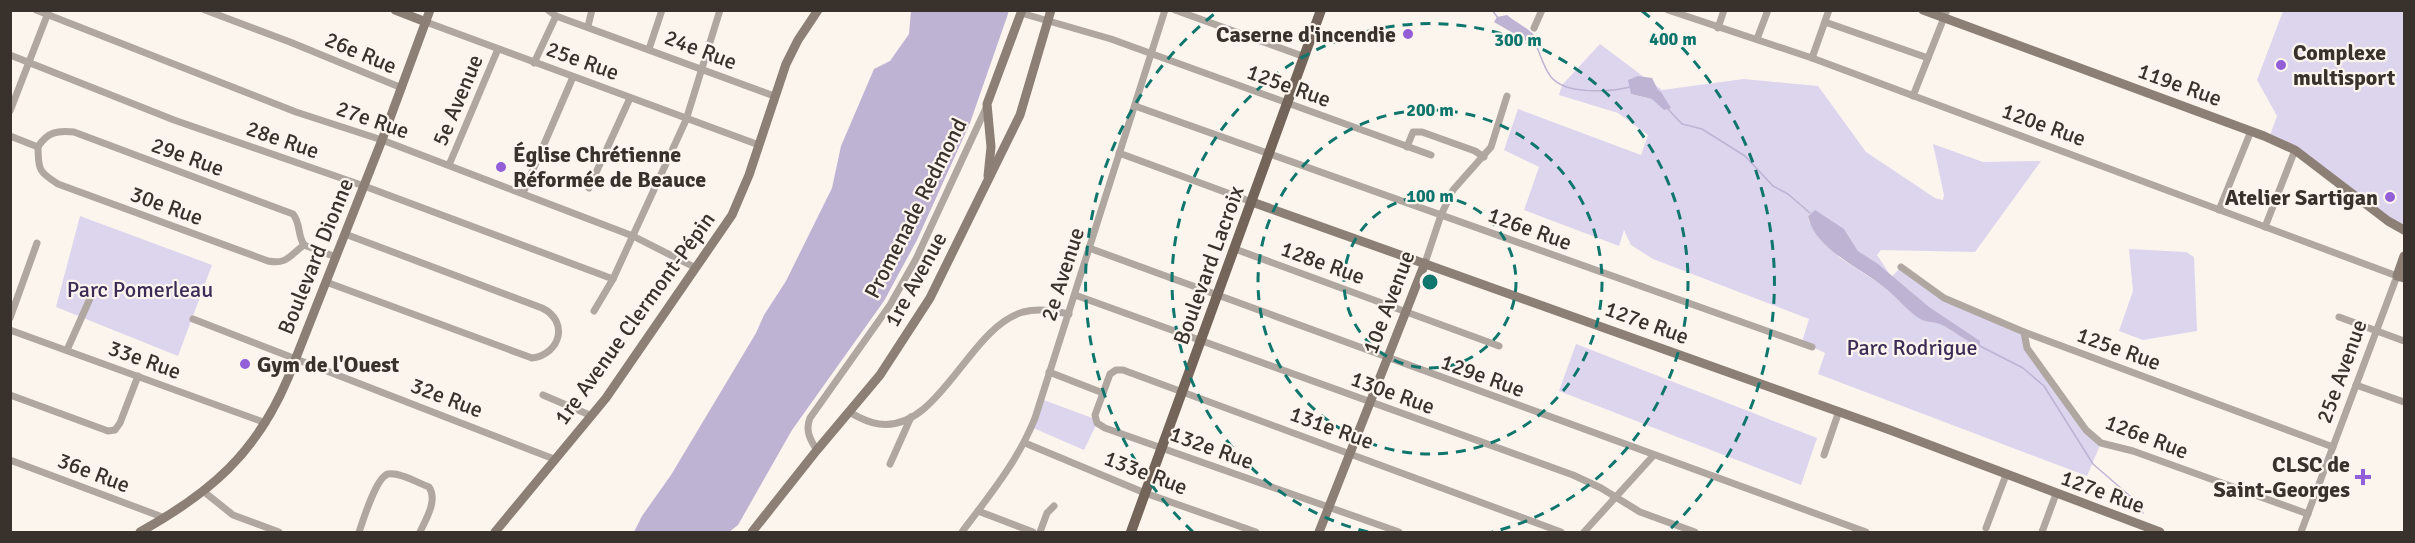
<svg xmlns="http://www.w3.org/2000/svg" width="2415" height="543" viewBox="0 0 2415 543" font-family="Signika,sans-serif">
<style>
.green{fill:#ddd4ee}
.water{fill:#beb3d2}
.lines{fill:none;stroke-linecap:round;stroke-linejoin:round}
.stream{stroke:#beb3d2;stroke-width:1.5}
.street{stroke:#afa7a0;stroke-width:7}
.secondary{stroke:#8c8076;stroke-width:9}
.primary{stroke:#736559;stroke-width:10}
.ring{fill:none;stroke:#0f766e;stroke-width:3;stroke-dasharray:10 8}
.poi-dot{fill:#935fd8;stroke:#fcf5ee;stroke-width:2}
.labels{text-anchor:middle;stroke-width:4.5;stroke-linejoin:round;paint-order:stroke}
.poi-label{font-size:22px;font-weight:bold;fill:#39322c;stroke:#fcf5ee;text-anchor:end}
.street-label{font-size:22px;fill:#39322c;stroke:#fcf5ee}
.park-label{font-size:22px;fill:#3c2b56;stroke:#fcf5ee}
.centre{fill:#0f766e;stroke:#fcf5ee;stroke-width:3}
.ring-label{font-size:18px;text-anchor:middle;font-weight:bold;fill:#0f766e;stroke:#fcf5ee;stroke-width:4.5;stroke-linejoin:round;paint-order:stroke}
</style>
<rect width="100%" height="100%" fill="#fcf5ee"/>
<g class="green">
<polygon points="2283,11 2404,11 2404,225 2389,218 2269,138 2277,116 2257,80"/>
<polygon points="1600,44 1644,77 1631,94 1652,99 1658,90 1655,85 1662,90 1744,79 1818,86 1866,152 1935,198 1943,200 1944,195 1933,144 1983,162 2041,161 1975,252 1881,250 1877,255 1889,273 1858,251 1844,229 1810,213 1808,216 1809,222 1840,258 1883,286 1901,267 1934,292 2024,332 2023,339 2072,412 2101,443 2087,476 1818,374 1825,353 1802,342 1809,319 1653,259 1631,245 1624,230 1619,246 1524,210 1539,167 1504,150 1518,109 1641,155 1648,135 1618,113 1559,95 1562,85"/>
<polygon points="80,216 212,265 178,356 56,307"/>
<polygon points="2129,249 2186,252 2194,257 2197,331 2143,340 2119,331 2133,291"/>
<polygon points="1576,344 1817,438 1801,485 1559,391"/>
<polygon points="1041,399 1095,419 1097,423 1084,450 1031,427"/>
</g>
<g class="water">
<polygon points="911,11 1009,11 970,123 917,240 884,301 792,430 738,525 729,532 634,532 642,516 671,475 756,333 764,315 786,281 832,188 841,146 874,69 890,61 909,34"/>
<path d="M1507,15C1522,27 1533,29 1543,47H1537L1494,22L1497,17Z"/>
<polygon points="1638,76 1652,78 1658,90 1661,92 1671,108 1664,110 1652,99 1631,94 1628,80"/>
<path d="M1815,210L1844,229L1858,251L1878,264L1929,307L1980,341V346C1965,342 1954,330 1940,324C1934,322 1928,322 1922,320C1908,312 1896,296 1884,287C1860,268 1814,248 1808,216Z"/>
</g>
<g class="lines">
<g class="stream">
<polyline points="1492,10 1498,18"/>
<path d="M1537,47C1541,57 1544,68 1551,77C1566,95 1609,92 1630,87"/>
<polyline points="1668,109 1682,124 1702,129 1745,156 1773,186 1788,194 1810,213"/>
<polyline points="1980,346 2023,368 2044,386 2093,464 2138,503 2143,513"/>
</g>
<g class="street">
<polyline points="36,10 296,112 382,140 633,236 696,268"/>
<polyline points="205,10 290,42 402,88"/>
<polyline points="548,10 556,16 774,96"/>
<polyline points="1175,10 1305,57"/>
<polyline points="1668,10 1812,58 2397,276 2301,532"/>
<polyline points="1021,13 1111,39 1431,155"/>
<polyline points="426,22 759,145"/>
<polyline points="1825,22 1928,58"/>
<polyline points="588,26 592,10"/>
<polyline points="1534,28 1542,10"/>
<polyline points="1718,28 1724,10"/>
<polyline points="1757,39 1768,10"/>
<polyline points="649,49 662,10"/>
<polyline points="10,55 174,120 364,186 613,279"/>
<polyline points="1812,58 1829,10"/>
<polyline points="534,63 556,16"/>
<polyline points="1913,96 1947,10"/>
<polyline points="1135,106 1812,347"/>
<polyline points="10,111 48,13"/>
<path d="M10,136L38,147C47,132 58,130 74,132L293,214C301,224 297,234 304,245L336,257"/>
<path d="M38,147C38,170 39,172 58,184L268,261C287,265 290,255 304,245"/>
<polyline points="1407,147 1413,132 1422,132 1475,151 1484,157"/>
<polyline points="1119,153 1252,202"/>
<polyline points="449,165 498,49"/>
<polyline points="589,188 630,98"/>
<polyline points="523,193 573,77"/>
<polyline points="2219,210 2251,131"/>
<polyline points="2265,227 2295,150"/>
<polyline points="1089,248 1866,532"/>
<polyline points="1235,249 1499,346"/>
<polyline points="1425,263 1441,215 1453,190 1491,147 1507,96"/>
<polyline points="1901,267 1944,298 2024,332 2333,447"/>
<path d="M326,282L532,358C561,354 569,321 542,308L345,234"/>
<polyline points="1075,295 1573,475 1601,488 1640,512 1695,532"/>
<polyline points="594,311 613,279 686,120 720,10"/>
<polyline points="2339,317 2404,341"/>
<polyline points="10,318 37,243"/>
<polyline points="193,319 554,459"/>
<polyline points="10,330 266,423"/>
<polyline points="2024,332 2027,348 2086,430 2101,443 2133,451 2308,514"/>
<polyline points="67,350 92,294"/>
<polyline points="1049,372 1103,393"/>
<polyline points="2356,385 2404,402"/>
<polyline points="10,395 108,431 115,430 120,423 138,376"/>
<polyline points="543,395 592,416"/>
<path d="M849,412C858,417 868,423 879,424C940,432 968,328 1023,312C1039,308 1053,311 1069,314"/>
<polyline points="1025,443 1145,493 1256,532"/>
<path d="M817,450C810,440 805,430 810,418L890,305L916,259L987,106"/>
<polyline points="1824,455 1839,411"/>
<polyline points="10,460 165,518"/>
<polyline points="890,464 911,417"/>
<polyline points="203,491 233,515 279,532"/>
<polyline points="978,511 1033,532"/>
<polyline points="1986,528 2006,475"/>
<path d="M359,532C363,521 376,477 388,474C400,472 418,483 429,487C438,500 426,519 420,532"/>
<path d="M962,532C989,496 1018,461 1035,418L1165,10"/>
<polyline points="1040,532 1047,513 1054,506"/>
<polyline points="1399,532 1105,428 1097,423 1095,415 1110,374 1116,370 1123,370 1561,532"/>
<polyline points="1584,532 1653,456"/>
<polyline points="2042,532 2056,494"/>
</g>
<g class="secondary">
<polyline points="395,10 426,22"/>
<polyline points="1923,10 2264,136 2295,150 2388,221 2404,230"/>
<polyline points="988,176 991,147 987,104 1022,10"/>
<polyline points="1252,202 1890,430 2160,532"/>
<polyline points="2404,256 2397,276 2404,278"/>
<path d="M140,532C210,493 256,454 288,378L382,140L430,10"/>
<polyline points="495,532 606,398 732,215 749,175 786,64 798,40 818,10"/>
<polyline points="752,532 817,450 880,375 930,298 1020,115 1051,10"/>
<polyline points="1319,532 1425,263"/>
</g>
<polyline class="primary" points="1131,532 1321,10"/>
</g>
<g class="ring">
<circle cx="1430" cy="282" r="86"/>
<circle cx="1430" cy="282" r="172"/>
<path d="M1368 532A258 258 0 1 1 1492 532"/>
<path d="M1193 532A344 344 0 0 1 1218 11M1642 11A344 344 0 0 1 1667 532"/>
</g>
<g class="poi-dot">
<circle cx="1408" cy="34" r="6"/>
<circle cx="2281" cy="65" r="6"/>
<circle cx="501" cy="167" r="6"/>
<circle cx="2390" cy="197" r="6"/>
<circle cx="245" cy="364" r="6"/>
<path d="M2360 468h6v6h6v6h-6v6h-6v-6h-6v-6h6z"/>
</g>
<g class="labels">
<g class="poi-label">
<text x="1396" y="42">Caserne d'incendie</text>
<text x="2293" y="60" text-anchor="start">Complexe<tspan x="2293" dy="25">multisport</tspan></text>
<text x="513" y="162" text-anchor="start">Église Chrétienne<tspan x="513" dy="25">Réformée de Beauce</tspan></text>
<text x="2378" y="205">Atelier Sartigan</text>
<text x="257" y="372" text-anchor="start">Gym de l'Ouest</text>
<text x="2350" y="472">CLSC de<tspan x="2350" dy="25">Saint-Georges</tspan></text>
</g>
<g class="street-label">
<text transform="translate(701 49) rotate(21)" y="8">24e Rue</text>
<text transform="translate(361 52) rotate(23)" y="8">26e Rue</text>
<text transform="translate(583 60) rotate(20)" y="8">25e Rue</text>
<text transform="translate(2180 84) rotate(20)" y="8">119e Rue</text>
<text transform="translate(1289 85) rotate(20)" y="8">125e Rue</text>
<text transform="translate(457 100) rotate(-67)" y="8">5e Avenue</text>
<text transform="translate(373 119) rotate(19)" y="8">27e Rue</text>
<text transform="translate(2044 124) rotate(20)" y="8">120e Rue</text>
<text transform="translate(283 139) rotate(19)" y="8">28e Rue</text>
<text transform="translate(188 156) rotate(20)" y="8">29e Rue</text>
<text transform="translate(167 205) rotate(20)" y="8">30e Rue</text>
<text transform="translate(915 208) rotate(-63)" y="8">Promenade Redmond</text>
<text transform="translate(1530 228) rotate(20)" y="8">126e Rue</text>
<text transform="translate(315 256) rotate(-68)" y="8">Boulevard Dionne</text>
<text transform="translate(1323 262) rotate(20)" y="8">128e Rue</text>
<text transform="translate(1208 265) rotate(-70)" y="8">Boulevard Lacroix</text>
<text transform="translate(1062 274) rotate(-72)" y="8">2e Avenue</text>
<text transform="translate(915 279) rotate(-61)" y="8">1re Avenue</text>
<text transform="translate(1388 302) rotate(-69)" y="8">10e Avenue</text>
<text transform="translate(634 318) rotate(-54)" y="8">1re Avenue Clermont-Pépin</text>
<text transform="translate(1647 322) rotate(20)" y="8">127e Rue</text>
<text transform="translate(2119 348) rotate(20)" y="8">125e Rue</text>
<text transform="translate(145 359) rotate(20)" y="8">33e Rue</text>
<text transform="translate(2341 371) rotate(-70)" y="8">25e Avenue</text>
<text transform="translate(1483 375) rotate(20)" y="8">129e Rue</text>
<text transform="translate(1393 392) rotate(20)" y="8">130e Rue</text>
<text transform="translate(447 397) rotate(21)" y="8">32e Rue</text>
<text transform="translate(1332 427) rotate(20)" y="8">131e Rue</text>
<text transform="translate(2147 436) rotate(21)" y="8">126e Rue</text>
<text transform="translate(1212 447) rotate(20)" y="8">132e Rue</text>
<text transform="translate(94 472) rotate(21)" y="8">36e Rue</text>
<text transform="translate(1146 472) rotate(21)" y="8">133e Rue</text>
<text transform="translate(2103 491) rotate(20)" y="8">127e Rue</text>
</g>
<g class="park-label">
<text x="140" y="297">Parc Pomerleau</text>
<text x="1912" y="355">Parc Rodrigue</text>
</g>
</g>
<circle cx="1430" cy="282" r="9" class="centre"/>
<g class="ring-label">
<text x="1673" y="45">400 m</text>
<text x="1518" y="46">300 m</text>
<text x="1430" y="116">200 m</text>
<text x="1430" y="202">100 m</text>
</g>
<rect width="2415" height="543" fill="none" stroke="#39322c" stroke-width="24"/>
</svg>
